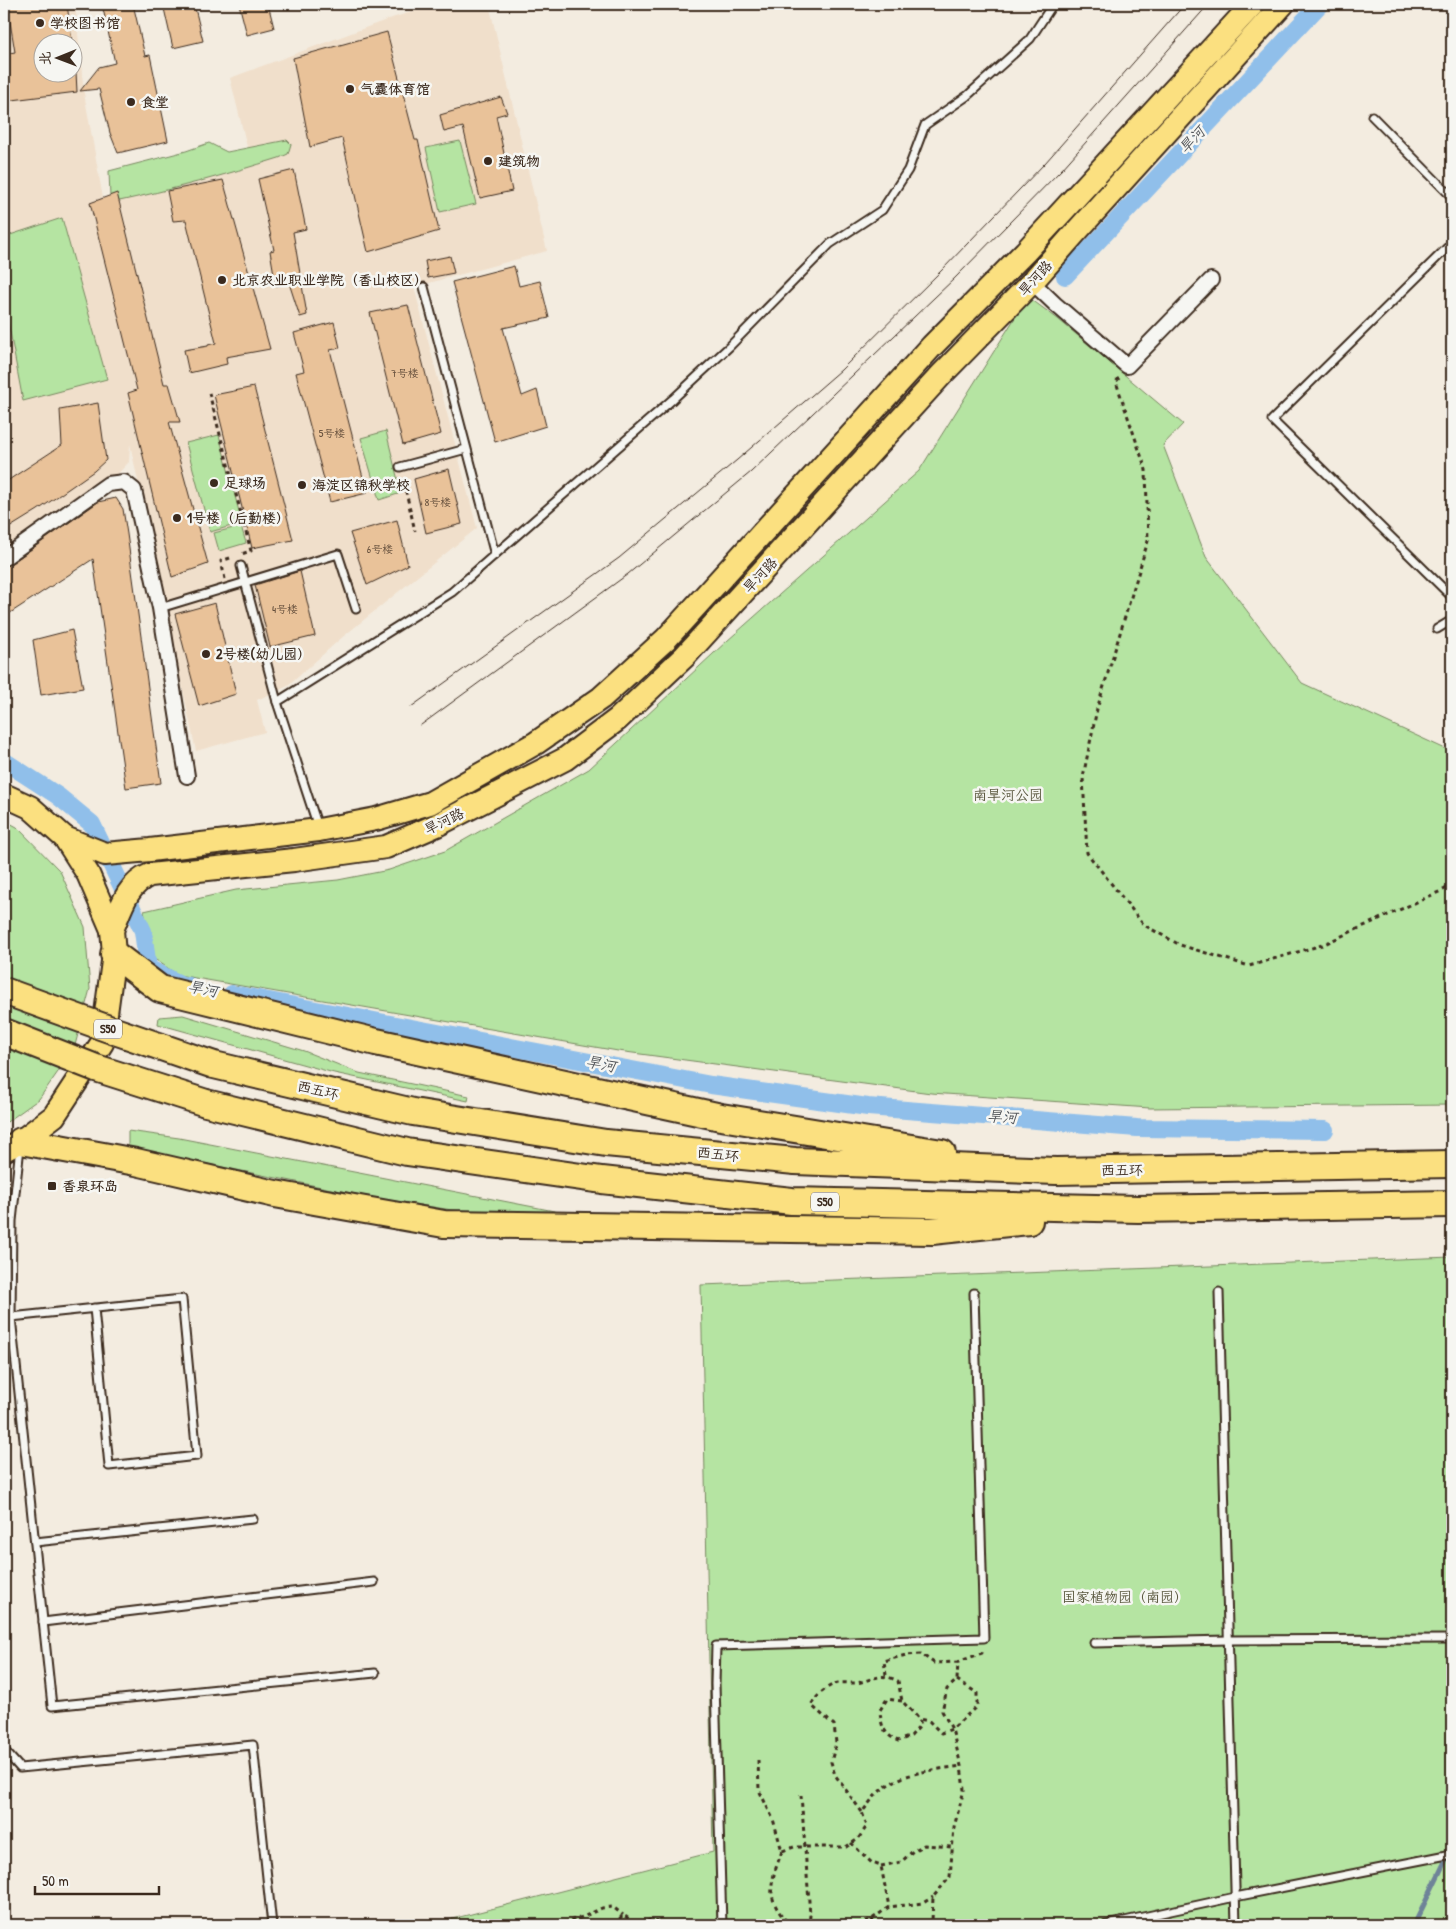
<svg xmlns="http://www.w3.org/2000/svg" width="1456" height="1929" viewBox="0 0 1456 1929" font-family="'Patrick Hand','LXGW WenKai TC',sans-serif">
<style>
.built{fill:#f0dfcb;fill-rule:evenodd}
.green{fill:#b5e4a2;stroke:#788760}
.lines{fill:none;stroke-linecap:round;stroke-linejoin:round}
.stream{stroke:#6e8398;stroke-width:5}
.canal{stroke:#90bfea;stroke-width:18}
.building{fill:#e9c299;stroke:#3b2a1e}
.service-casing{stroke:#3b2a1e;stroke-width:11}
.minor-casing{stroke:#3b2a1e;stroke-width:18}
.primary-casing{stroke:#3b2a1e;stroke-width:26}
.motorway-casing{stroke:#3b2a1e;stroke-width:30}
.path{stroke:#3b2a1e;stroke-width:3;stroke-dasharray:4 4;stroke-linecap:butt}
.service{stroke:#f6f6f2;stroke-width:7}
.minor{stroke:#f6f6f2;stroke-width:14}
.primary{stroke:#fbe080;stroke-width:22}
.motorway{stroke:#fbe080;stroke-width:26}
.tram{stroke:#3b2a1e;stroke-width:1}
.motorway-bridge-casing{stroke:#3b2a1e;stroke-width:30;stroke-linecap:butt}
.motorway-bridge{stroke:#fbe080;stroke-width:26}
.poi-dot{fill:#3b2a1e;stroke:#f6f6f2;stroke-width:2}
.labels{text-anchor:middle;stroke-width:5;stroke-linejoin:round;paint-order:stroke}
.number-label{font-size:11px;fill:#66503d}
.shield{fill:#f6f6f2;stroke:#73675e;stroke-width:1}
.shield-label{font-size:12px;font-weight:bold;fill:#3b2a1e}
.poi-label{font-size:14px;font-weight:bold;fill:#3b2a1e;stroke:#f6f6f2;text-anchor:start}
.street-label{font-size:14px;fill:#3b2a1e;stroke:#f6f6f2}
.park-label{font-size:14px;fill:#5a583f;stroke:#f6f6f2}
.water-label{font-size:15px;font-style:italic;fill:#54575b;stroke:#f6f6f2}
</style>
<rect width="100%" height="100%" fill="#f3ece0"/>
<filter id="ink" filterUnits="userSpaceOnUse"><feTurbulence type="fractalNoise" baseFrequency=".02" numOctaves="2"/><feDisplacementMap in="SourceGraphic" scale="10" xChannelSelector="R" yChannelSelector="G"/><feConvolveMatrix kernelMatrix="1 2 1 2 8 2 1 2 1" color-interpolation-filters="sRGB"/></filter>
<g filter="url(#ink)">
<path class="built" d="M4,4H75L84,93L103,198L251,163L230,78L389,19L436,4H489L547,251L414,287L477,528L339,640L288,686L257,700L265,732L196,751L130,444L129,462L108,484L4,558ZM42,42H72V72H42Z"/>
<g class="green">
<path d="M287,140L291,144L288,154L279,158C225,175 171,190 115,202L110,197L109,171L186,151L209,143L227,152Z"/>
<polygon points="460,141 476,204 440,212 426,148"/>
<polygon points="62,218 107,379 23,401 4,300 4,237"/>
<polygon points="1028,297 1058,319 1183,424 1163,445 1206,557 1302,683 1452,752 1452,1105 1150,1108 931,1093 618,1051 178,975 153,958 144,911 236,890 338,880 389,870 445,851 589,769 727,641 919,471"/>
<polygon points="386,431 401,493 379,500 361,438"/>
<polygon points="219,435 242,523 210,532 186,443"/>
<polygon points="241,526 246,543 219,551 214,533"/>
<polygon points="4,820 17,827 60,871 85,927 90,989 74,1049 39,1099 4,1124"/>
<polygon points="183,1015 304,1051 359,1073 469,1096 468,1101 334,1073 158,1024 159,1017"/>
<polygon points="128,1131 179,1138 580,1216 452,1210 376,1198 128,1148"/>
<polygon points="1452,1257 1452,1925 448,1925 452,1919 713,1852 701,1285"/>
</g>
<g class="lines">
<polyline class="stream" points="1414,1925 1452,1847"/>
<g class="canal">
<polyline points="1065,276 1320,4"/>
<polyline points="4,761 58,796 92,824 143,931 148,968 182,985 189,986"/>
<polyline points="232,994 711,1085 868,1107 1137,1128 1325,1130"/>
</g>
</g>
<g class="building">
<polygon points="7,4 67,4 72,42 42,42 42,72 76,72 77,92 4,101 4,54 15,52"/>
<polygon points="102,4 133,4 145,56 150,55 168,141 118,153 110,133 99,89 80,91 99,67 115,63"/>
<polygon points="163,4 194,4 203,41 173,48"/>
<polygon points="239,4 268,4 274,28 247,35"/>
<polygon points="387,32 415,140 418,140 439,231 368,252 342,138 310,147 293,58"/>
<polygon points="501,97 507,113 496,116 512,191 480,198 463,127 444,132 440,115"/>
<polygon points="294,170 306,229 293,232 307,315 300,317 289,283 276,286 270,251 274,250 258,179"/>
<polygon points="223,180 270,349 226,357 227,364 189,373 184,350 208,346 208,345 216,343 186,220 173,221 167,191"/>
<polygon points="117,193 164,384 169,384 180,422 169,422 208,564 172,577 128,393 137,390 90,203"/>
<polygon points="450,256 454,273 428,278 425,261"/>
<polygon points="514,266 519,286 540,281 549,318 503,328 522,396 537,390 546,426 495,442 452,282"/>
<polygon points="408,305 441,434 403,445 370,313"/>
<polygon points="334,322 340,348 330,350 367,493 330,502 296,373 304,371 294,333"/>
<polygon points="254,387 293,540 252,548 214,395"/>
<polygon points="98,403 106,460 94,471 38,510 4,531 4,483 62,445 60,410"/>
<polygon points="449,469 462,524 426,533 414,479"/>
<polygon points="116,498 123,509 127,534 161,783 126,788 93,559 4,617 4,567 9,565 98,502"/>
<polygon points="397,520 408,565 367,585 350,533"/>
<polygon points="300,571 315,636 270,647 255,585"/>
<polygon points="215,603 236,694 199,706 175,614"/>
<polygon points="72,630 83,688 41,695 33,640"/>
</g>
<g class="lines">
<defs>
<g id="service">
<polyline points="1372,116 1452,197"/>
<polyline points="1452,243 1272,420 1452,597"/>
<polyline points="424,287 495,555"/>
<polyline points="400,467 466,449"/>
<polyline points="241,566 277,702"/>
<polyline points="160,608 338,554 356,609"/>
<polyline points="1437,629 1452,620"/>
<polyline points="318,827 277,702 452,592 673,399 730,346 830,244 882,210 908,170 925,125 967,96 1030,39 1053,4"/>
<polyline points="4,1290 11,1317 12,1221 20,1147"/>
<polyline points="1219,1292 1236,1925"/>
<polyline points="94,1308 109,1466 197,1456 182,1299 11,1317 52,1706 375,1673"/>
<polyline points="35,1542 253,1519"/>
<polyline points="43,1622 374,1582"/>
<polyline points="1094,1643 1228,1640 1452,1639"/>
<polyline points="4,1750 20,1768 253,1745 272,1925"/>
<polyline points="722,1925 715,1684 716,1646 984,1638 974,1293"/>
<polyline points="1106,1925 1235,1897 1452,1854"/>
</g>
<g id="minor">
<polyline points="1032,282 1055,304 1127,366 1211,280"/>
<polyline points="4,558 108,484 124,482 134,490 160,608 187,776"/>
</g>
<g id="primary">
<polyline points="4,795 30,807 65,838 88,874 112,930 114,954 102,1043 54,1116 21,1141 4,1150"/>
<polyline points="65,838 105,854 150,850 319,830 376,819 430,803 536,743 601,698 666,639 932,346 1025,252 1253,4"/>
<path d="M112,930C121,908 127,884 150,875L294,860L386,847L437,825L565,759L618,719L685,656L942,374L1032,282L1075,233L1283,4"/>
</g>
<g id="motorway">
<polyline points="114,954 160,989 376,1042 721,1117 942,1153"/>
<polyline points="214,1065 413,1112 606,1143 795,1161 1056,1171 1452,1164"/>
<polyline points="206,1103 407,1152 602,1180 792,1201 1138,1209 1452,1204"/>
<polyline points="21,1141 136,1162 275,1194 444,1224 932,1231 1029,1221"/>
</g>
</defs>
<use href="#service" class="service-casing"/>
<use href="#minor" class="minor-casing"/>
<use href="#primary" class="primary-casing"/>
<use href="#motorway" class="motorway-casing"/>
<g class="path">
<polyline points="1119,378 1116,382 1146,470 1148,541 1097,709 1083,777 1087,853 1144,925 1180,945 1249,966 1322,945 1452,886"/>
<polyline points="209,393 251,551 241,554"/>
<polyline points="404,483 415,531"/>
<polyline points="225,579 221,561 233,557"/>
<polyline points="886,1675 884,1661 906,1655 921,1654 934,1663 958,1662"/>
<path d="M902,1701L887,1699L880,1710C881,1725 883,1734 898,1741L911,1736L921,1725L919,1719"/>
<path d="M758,1760L759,1790L773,1819L782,1851L794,1847H846L858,1839L867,1826L862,1812C868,1805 873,1797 880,1791C901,1772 934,1770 961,1766"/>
<polyline points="801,1795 810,1915 809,1925"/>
<path d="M862,1812L835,1775L831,1762L836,1743L834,1725L811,1705C818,1695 826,1686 838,1683C845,1682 854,1684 861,1682C879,1677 881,1673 898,1681L902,1701L919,1719L929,1721L941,1733L952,1729L977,1706V1693L957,1680"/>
<polyline points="851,1843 872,1863 881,1866 889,1907"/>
<path d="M782,1851C770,1884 764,1898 790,1925"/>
<polyline points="881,1866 901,1862 913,1851 924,1845 952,1847"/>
<polyline points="872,1919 874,1925"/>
<polyline points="555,1925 583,1917 602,1908 613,1907 623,1915"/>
<polyline points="614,1925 623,1915 637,1924 650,1920 662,1923 662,1925"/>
<polyline points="858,1925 872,1919 889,1907 923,1903 933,1897"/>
<polyline points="928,1925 932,1922 933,1897 950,1877 954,1827 964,1790 961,1766 952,1729 942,1711 947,1689 957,1680 958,1662 982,1653 982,1649"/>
</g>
<use href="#service" class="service"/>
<use href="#minor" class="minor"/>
<use href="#primary" class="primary"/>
<use href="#motorway" class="motorway"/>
<g class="tram">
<polyline points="411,707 619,558 737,460 841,370 942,270 1045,163 1185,4"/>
<polyline points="421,725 628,574 751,472 955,278 1062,169 1209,4"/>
</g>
<defs>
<g id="motorway-bridge">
<polyline points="4,991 106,1028 214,1065"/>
<polyline points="4,1032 96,1068 206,1103"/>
</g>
</defs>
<use href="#motorway-bridge" class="motorway-bridge-casing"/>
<use href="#motorway-bridge" class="motorway-bridge"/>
</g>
</g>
<g class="poi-dot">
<circle cx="40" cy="23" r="5"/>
<circle cx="350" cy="89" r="5"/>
<circle cx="131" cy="102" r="5"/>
<circle cx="488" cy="161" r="5"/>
<circle cx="222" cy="280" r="5"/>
<circle cx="214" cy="483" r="5"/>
<circle cx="302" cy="485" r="5"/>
<circle cx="177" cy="518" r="5"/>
<circle cx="206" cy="654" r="5"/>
<rect x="47" y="1181" width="10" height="10" rx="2.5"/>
</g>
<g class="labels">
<g class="number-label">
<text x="405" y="377">7号楼</text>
<text x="332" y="437">5号楼</text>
<text x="438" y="506">8号楼</text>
<text x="380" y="553">6号楼</text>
<text x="285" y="613">4号楼</text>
</g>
<g class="shield">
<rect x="94" y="1019.5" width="28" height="19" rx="4"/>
<rect x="811" y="1192.5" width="28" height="19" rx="4"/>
</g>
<g class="shield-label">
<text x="108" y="1033">S50</text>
<text x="825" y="1206">S50</text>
</g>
<g class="poi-label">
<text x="50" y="28">学校图书馆</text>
<text x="360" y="94">气囊体育馆</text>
<text x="141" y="107">食堂</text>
<text x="498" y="166">建筑物</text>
<text x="232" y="285">北京农业职业学院（香山校区）</text>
<text x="224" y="488">足球场</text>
<text x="312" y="490">海淀区锦秋学校</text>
<text x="187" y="523">1号楼（后勤楼）</text>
<text x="216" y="659">2号楼(幼儿园）</text>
<text x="62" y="1191">香泉环岛</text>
</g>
<g class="street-label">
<text transform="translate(1035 278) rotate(-48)" y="5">旱河路</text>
<text transform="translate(760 575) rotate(-47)" y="5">旱河路</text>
<text transform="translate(444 821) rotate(-26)" y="5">旱河路</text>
<text transform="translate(318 1090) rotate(13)" y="5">西五环</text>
<text transform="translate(718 1154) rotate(6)" y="5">西五环</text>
<text transform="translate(1122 1170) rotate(-1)" y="5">西五环</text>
</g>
<g class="park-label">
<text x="1008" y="800">南旱河公园</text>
<text x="1125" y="1602">国家植物园（南园）</text>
</g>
<g class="water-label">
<text transform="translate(1192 140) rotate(-47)" y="5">旱河</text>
<text transform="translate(203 989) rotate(11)" y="5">旱河</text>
<text transform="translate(601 1064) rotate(11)" y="5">旱河</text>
<text transform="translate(1002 1117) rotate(4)" y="5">旱河</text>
</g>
</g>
<rect width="1456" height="1929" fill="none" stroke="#f6f6f2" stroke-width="20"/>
<rect x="10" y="10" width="1436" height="1909" fill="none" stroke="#3b2a1e" stroke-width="2" filter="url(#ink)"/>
<g transform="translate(58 58) rotate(269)"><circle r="24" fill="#f6f6f2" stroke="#aba49d"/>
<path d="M0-4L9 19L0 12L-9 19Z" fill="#3b2a1e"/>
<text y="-8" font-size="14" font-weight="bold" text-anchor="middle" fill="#3b2a1e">北</text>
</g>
<path d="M35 1886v8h124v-8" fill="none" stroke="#3b2a1e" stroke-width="2.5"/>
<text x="42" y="1886" font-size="15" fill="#3b2a1e" stroke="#f6f6f2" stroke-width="4" paint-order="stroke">50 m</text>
</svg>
